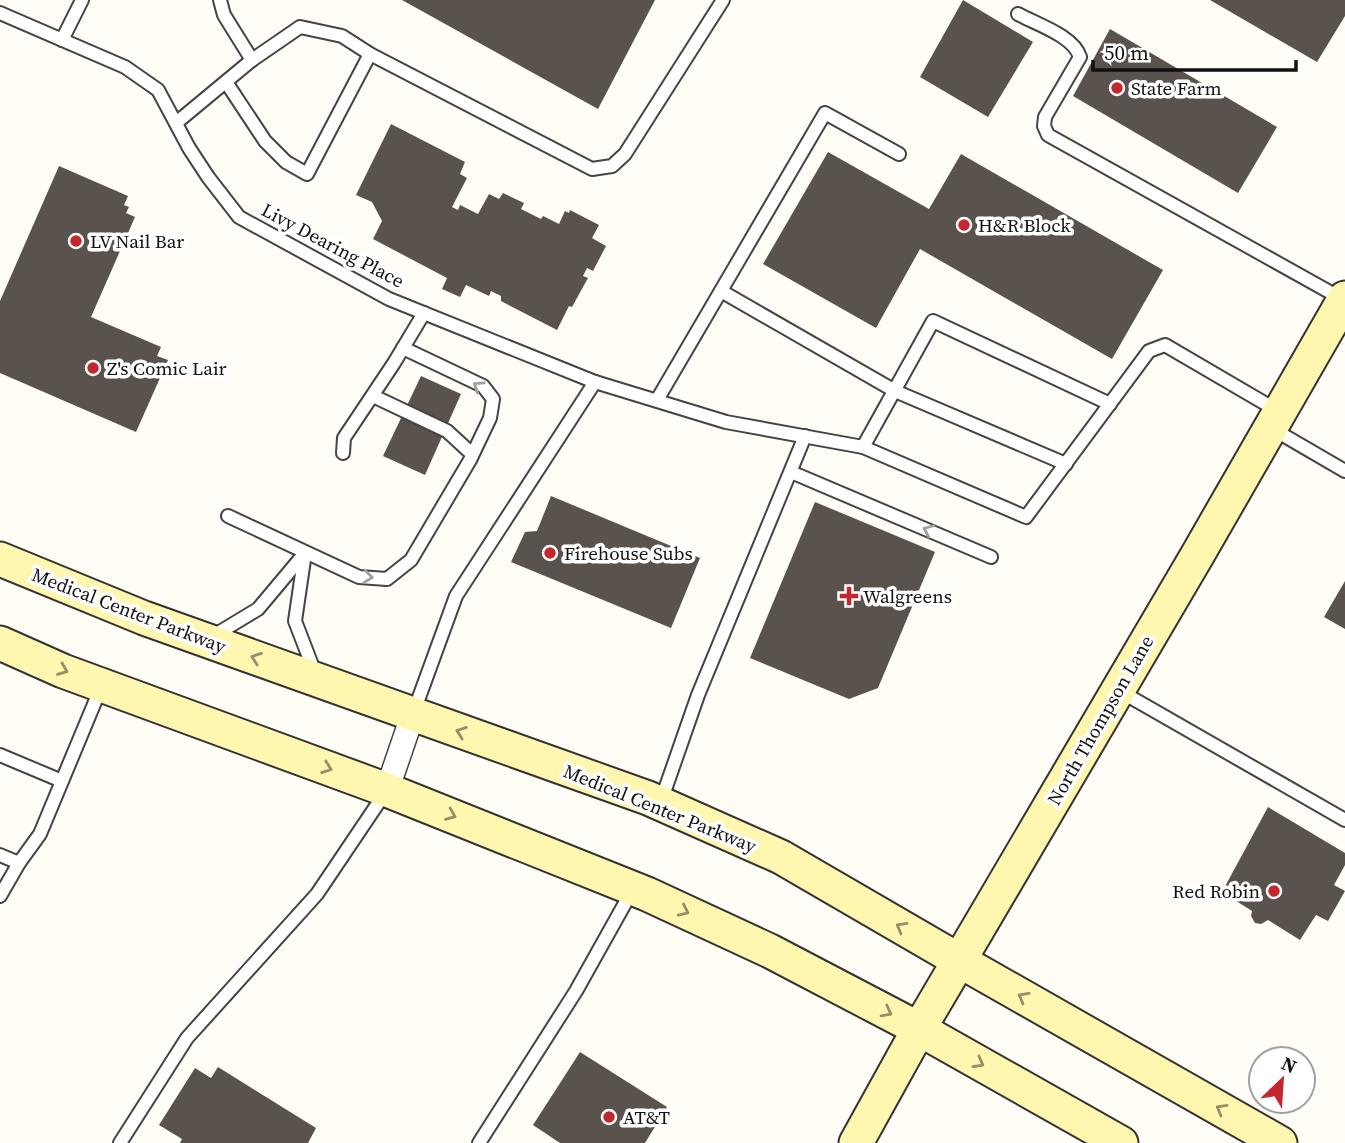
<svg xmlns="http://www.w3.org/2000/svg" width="1345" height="1143" viewBox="0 0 1345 1143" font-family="'Source Serif 4',serif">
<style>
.building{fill:#5a524d}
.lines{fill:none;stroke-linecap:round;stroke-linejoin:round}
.service-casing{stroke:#444;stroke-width:16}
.minor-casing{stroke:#444;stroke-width:26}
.secondary-casing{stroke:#333;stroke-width:37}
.service{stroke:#fff;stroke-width:12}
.minor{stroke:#fff;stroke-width:23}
.secondary{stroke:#fff6b0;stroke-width:33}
.oneway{stroke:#a0a0a0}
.oneway2{stroke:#948f68}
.poi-dot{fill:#c4262e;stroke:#fff;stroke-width:2.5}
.labels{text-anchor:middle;stroke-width:7;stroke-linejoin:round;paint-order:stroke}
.poi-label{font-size:19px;fill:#111;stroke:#fff;text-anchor:start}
.street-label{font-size:19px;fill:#111;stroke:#fff}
</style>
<rect width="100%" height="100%" fill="#fffdf5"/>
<g class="building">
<polygon points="402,0 655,0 598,109"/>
<polygon points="963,0 1033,42 988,117 920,77"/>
<polygon points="1210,0 1345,0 1345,16 1317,62"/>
<polygon points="1110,29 1277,127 1238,193 1073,96"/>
<polygon points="391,124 465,162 460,174 467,178 452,207 458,210 460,205 478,214 489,194 499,199 503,193 524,203 521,209 541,219 543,216 559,224 565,211 569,213 570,210 599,225 592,238 606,246 593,271 587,268 583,276 588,278 572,307 569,306 557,330 501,301 501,296 491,291 489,296 466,285 460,297 442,289 447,278 373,239 382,221 372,202 356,195"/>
<polygon points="828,152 929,209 961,154 1163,270 1112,359 920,249 876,328 763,264"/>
<polygon points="59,166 128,196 124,205 129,207 126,213 135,217 91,317 161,347 157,356 168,360 136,432 0,373 0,301"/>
<polygon points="421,376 461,394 425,475 383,456"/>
<polygon points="551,496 700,558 671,628 511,562 525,532 537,531"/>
<polygon points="815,502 935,552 878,688 849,699 750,658"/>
<polygon points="1345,581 1345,629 1324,617"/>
<polygon points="1268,807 1345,853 1345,865 1334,885 1345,891 1328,921 1316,915 1300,940 1268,920 1261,924 1255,923 1251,916 1252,911 1222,892"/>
<polygon points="580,1052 667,1107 645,1143 560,1143 533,1125"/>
<polygon points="218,1067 316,1128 308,1143 180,1143 182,1139 159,1125 195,1068 211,1078"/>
</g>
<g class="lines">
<defs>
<g id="service">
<polyline points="220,0 224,15 252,60 300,27 342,36 370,54 592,169 612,166 625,154 723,0"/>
<polyline points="0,13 125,67 158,90 189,148 208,177 239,217 389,299 595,382 726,422 863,447 1026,517 1149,351 1165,345 1278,411"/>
<path d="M1018,14C1036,24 1074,36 1080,57L1045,117L1044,126L1048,135L1344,300"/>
<polyline points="62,40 82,0"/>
<polyline points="226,82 265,141 286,162 307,174 370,54"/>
<polyline points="176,123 252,60"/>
<polyline points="721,291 895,391 1066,464"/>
<polyline points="373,396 447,431 472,454"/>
<polyline points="657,400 825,113 899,154"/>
<polyline points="1271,428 1345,471"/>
<polyline points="863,447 933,321 1110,404"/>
<polyline points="343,453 344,438 394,363 424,313"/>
<polyline points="791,472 991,557"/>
<polyline points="228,516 359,577 387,579 411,560 470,460 490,418 493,399 483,386 403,348"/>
<polyline points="305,553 295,621 315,673"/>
<polyline points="210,638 258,609 305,553"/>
<polyline points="1118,690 1345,820"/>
<polyline points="413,714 456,596 595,382"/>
<polyline points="0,755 62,781"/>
<polyline points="660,804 698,695 805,436"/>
<polyline points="0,855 19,863 40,834 102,685"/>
<polyline points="0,896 19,863"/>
<polyline points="120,1143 187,1038 317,894 385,793"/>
<polyline points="479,1143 576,991 633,889"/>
</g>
<polyline id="minor" points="387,790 413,714"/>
<g id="secondary">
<polyline points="0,559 144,618 648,798 781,857 960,961 1280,1143"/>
<polyline points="0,643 63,671 387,790 647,894 770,951 919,1029 1121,1143"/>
<polyline points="856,1143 919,1029 1198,554 1345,298"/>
</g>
</defs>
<use href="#service" class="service-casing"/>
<use href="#minor" class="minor-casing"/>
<use href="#secondary" class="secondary-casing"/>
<use href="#service" class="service"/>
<use href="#minor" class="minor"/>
<use href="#secondary" class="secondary"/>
</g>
<defs><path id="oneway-chevron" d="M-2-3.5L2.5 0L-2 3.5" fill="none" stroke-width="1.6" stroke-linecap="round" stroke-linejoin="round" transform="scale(1.75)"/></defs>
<g class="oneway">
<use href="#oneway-chevron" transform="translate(478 386) rotate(-146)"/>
<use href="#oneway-chevron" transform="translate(928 530) rotate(-157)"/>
<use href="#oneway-chevron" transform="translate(368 577) rotate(7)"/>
</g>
<g class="oneway2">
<use href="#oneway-chevron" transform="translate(256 658) rotate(-160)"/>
<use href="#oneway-chevron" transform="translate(63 670) rotate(22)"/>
<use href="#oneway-chevron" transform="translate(461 732) rotate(-160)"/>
<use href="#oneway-chevron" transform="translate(327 768) rotate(20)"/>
<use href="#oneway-chevron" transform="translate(451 815) rotate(22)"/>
<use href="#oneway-chevron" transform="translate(684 911) rotate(25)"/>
<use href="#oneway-chevron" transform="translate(901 927) rotate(-150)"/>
<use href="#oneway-chevron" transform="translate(1023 997) rotate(-150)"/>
<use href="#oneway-chevron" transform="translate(887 1012) rotate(28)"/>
<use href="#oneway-chevron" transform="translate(979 1063) rotate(29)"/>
<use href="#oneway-chevron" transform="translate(1221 1109) rotate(-150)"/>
</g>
<g class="poi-dot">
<circle cx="1117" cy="88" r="7"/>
<circle cx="964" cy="225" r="7"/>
<circle cx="76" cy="241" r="7"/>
<circle cx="93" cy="368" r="7"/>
<circle cx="550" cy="553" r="7"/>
<path d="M845.5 585.5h7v7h7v7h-7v7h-7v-7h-7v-7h7z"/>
<circle cx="1274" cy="891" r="7"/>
<circle cx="609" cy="1117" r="7"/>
</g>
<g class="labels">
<g class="poi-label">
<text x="1131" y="95">State Farm</text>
<text x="978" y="232">H&amp;R Block</text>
<text x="90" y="248">LV Nail Bar</text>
<text x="107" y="375">Z's Comic Lair</text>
<text x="564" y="560">Firehouse Subs</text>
<text x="863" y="603">Walgreens</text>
<text x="1260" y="898" text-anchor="end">Red Robin</text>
<text x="623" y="1124">AT&amp;T</text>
</g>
<g class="street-label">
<text transform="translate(333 245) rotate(28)" y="7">Livy Dearing Place</text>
<text transform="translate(129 610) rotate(21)" y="7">Medical Center Parkway</text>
<text transform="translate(1100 720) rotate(-60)" y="7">North Thompson Lane</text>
<text transform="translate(660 808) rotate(22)" y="7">Medical Center Parkway</text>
</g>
</g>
<g transform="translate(1282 1080) rotate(25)"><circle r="33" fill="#ffffff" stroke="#a0a0a0" stroke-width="2"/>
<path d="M0-5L12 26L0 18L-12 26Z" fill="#c4262e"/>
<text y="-10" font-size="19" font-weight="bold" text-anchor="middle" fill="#111111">N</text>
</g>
<path d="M1093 60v10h203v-10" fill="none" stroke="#111111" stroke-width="3.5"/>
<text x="1104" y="60" font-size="21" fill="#111111" stroke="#ffffff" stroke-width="5" paint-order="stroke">50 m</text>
</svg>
